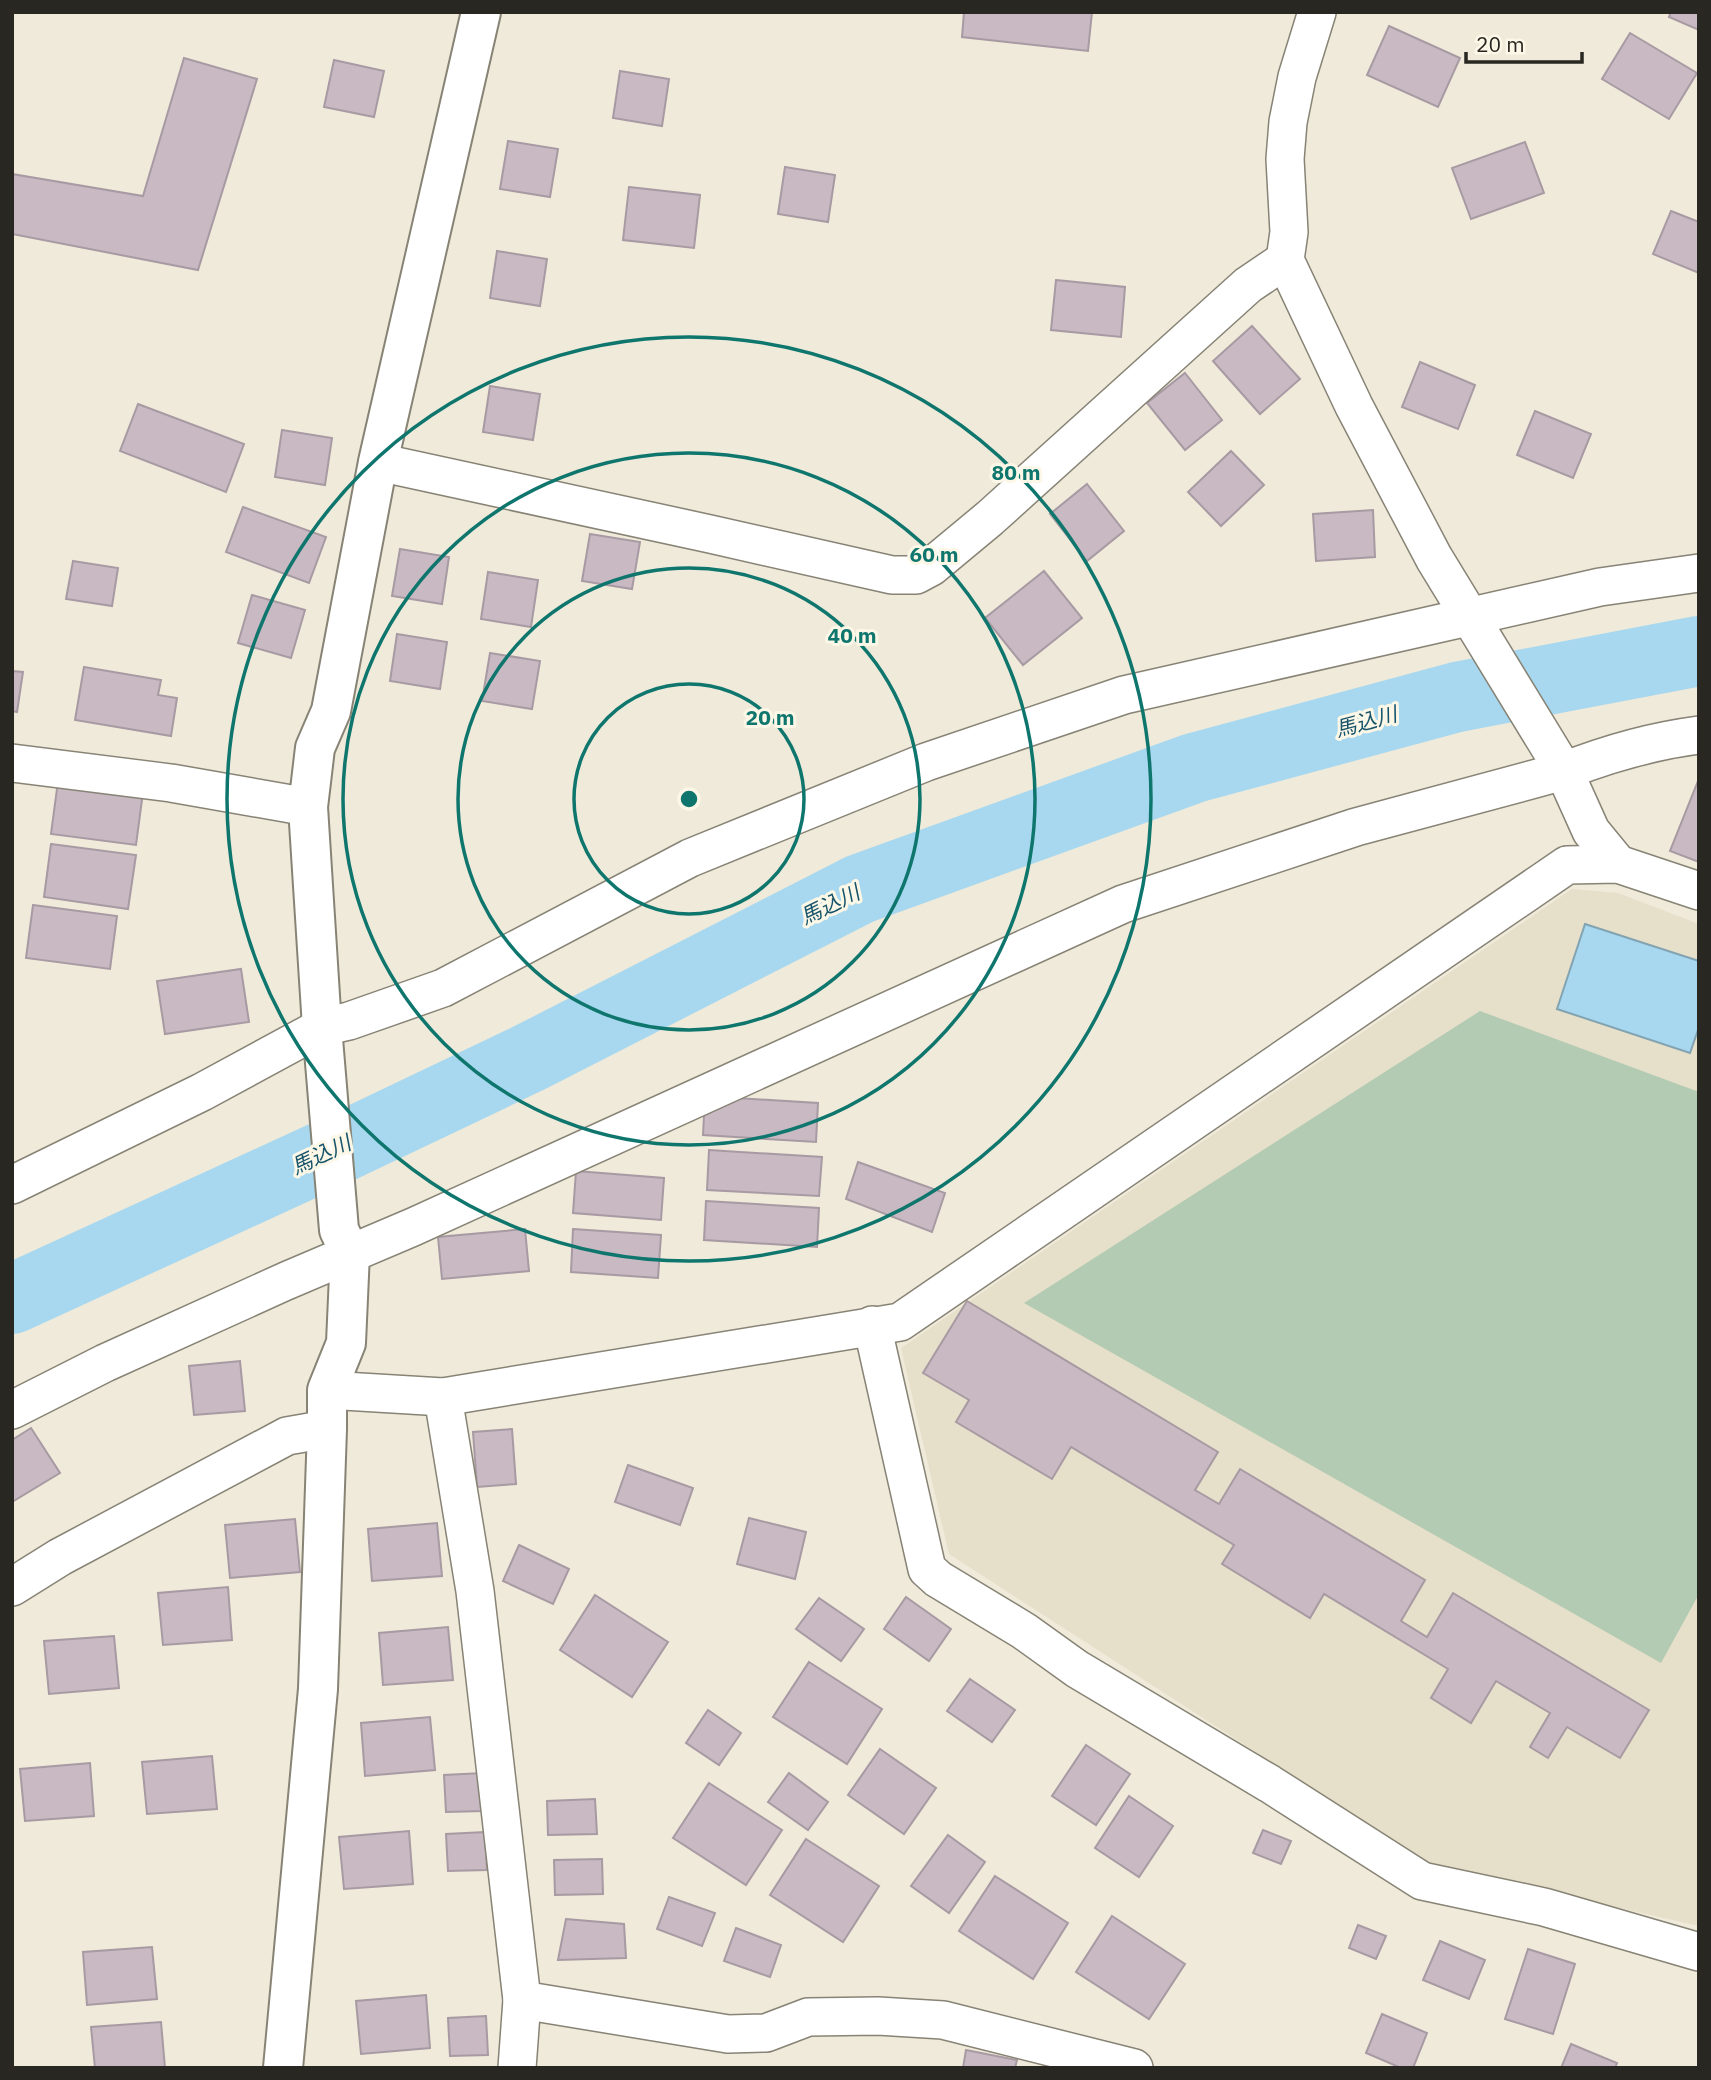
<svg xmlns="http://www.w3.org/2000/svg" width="1711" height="2080" viewBox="0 0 1711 2080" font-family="'IBM Plex Sans','Noto Sans JP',sans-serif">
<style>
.built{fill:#e6dfc9}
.green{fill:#b3cbb3}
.water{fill:#a8d8ef;stroke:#82a3b1;stroke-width:2}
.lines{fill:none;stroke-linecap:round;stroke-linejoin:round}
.river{stroke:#a8d8ef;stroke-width:70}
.building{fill:#c8b9c3;stroke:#a89aa3;stroke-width:2}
.minor-casing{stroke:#878375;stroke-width:40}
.tertiary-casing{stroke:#878375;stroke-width:42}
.minor{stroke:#fff;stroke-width:37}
.tertiary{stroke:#fff;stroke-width:38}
.ring{fill:none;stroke:#0f766e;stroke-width:3.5}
.labels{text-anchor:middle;stroke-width:6;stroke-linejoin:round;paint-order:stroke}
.water-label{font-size:21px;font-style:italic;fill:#17546b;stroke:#fcf7e7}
.centre{fill:#0f766e;stroke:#fcf7e7;stroke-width:3.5}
.ring-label{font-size:21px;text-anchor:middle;font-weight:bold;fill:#0f766e;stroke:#fcf7e7;stroke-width:6;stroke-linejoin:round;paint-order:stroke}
</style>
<rect width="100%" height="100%" fill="#efeada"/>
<polygon class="built" points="1572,889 1618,893 1699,924 1699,1926 1431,1865 949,1554 901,1348"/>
<polygon class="green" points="1480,1011 1699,1092 1699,1594 1661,1663 1024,1303"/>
<polygon class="water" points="1585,924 1699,961 1699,1027 1690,1053 1557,1009"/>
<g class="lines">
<polyline class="river" points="12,1299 330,1153 527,1059 860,889 1194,768 1457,697 1699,651"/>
</g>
<g class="building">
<polygon points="964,12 1092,12 1088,51 962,37"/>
<polygon points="1671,12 1699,12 1699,30 1669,17"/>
<polygon points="1389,26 1460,58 1438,107 1367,75"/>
<polygon points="1630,33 1697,73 1669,119 1602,79"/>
<polygon points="184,58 257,79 198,270 12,234 12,174 143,196"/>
<polygon points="334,60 384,71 374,117 324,107"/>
<polygon points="620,71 669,79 662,126 613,118"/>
<polygon points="508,141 558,149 550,197 500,189"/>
<polygon points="1525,142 1544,193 1471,219 1452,168"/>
<polygon points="785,167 835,175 828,222 778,214"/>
<polygon points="629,187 700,195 694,248 623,240"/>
<polygon points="1671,211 1699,222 1699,273 1653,254"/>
<polygon points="497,251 547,259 540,306 490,298"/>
<polygon points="1056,280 1125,287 1121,337 1051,330"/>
<polygon points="1252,326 1300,379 1260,414 1213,361"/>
<polygon points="1420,362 1475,385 1458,429 1402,407"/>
<polygon points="1185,373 1222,420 1185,450 1147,403"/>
<polygon points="490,386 540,394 533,440 483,432"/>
<polygon points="138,404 244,444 226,492 120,451"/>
<polygon points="1535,411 1591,434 1573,478 1517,455"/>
<polygon points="282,430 332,438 325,485 275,477"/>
<polygon points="1231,451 1264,485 1221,526 1188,492"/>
<polygon points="1087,484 1124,531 1087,561 1050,514"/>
<polygon points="243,507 326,537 309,583 226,552"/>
<polygon points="1373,510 1375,557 1316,561 1313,514"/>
<polygon points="590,534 640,542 632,589 582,581"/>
<polygon points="400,549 449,557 442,604 392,596"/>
<polygon points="73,561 118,568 112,606 66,599"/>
<polygon points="1044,571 1082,618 1023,665 985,618"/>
<polygon points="488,572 538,580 531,627 481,619"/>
<polygon points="252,595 305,610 291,658 238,643"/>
<polygon points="397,634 447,642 440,689 390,681"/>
<polygon points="490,653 540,661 532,709 482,701"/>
<polygon points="84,667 161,680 158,695 177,698 171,736 75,720"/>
<polygon points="12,671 23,672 17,712 12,711"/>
<polygon points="58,781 143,792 136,845 51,834"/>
<polygon points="1698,781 1699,781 1699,862 1670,851"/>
<polygon points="51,844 136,855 128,909 44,897"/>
<polygon points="33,905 117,916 110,969 26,958"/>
<polygon points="241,969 249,1022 165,1034 157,981"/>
<polygon points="705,1096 818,1103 816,1142 703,1135"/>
<polygon points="709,1150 822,1157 819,1196 707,1190"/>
<polygon points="858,1162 945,1193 932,1232 846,1199"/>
<polygon points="576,1171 664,1178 661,1220 573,1213"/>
<polygon points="706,1201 819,1208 817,1247 704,1240"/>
<polygon points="525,1229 529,1271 442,1279 438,1237"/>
<polygon points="573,1229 661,1235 658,1278 571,1272"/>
<polygon points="967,1301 1218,1452 1195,1490 1219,1504 1240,1469 1425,1580 1401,1621 1427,1637 1453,1593 1649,1710 1620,1758 1567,1727 1548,1758 1530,1747 1550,1713 1496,1681 1471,1723 1431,1698 1448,1669 1324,1594 1310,1618 1222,1564 1234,1545 1071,1447 1052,1479 956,1422 969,1400 923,1373"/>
<polygon points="240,1361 245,1411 194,1415 189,1366"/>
<polygon points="31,1428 60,1473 12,1502 12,1440"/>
<polygon points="512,1429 516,1484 477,1487 473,1432"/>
<polygon points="628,1465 693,1488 680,1525 615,1502"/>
<polygon points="749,1518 806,1532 795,1579 737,1564"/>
<polygon points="295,1519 300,1572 230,1578 225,1525"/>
<polygon points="437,1523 442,1576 372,1581 368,1529"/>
<polygon points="519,1545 569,1569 553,1604 503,1581"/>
<polygon points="228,1587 232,1640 163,1645 158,1593"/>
<polygon points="595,1595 668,1642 632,1697 560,1650"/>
<polygon points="906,1597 951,1629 929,1661 884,1629"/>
<polygon points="819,1598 864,1629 841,1661 796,1629"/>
<polygon points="448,1627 453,1680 383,1685 379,1633"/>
<polygon points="114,1636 119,1688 49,1694 44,1641"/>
<polygon points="809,1662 882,1709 847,1764 773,1717"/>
<polygon points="970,1679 1015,1710 992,1742 947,1711"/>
<polygon points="708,1710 741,1733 719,1765 686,1743"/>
<polygon points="430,1717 435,1770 365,1776 361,1723"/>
<polygon points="1086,1745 1130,1774 1096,1825 1052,1796"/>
<polygon points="880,1749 936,1788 904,1834 848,1795"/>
<polygon points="212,1756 217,1809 147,1814 142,1762"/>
<polygon points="90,1763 94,1816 25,1821 20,1769"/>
<polygon points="483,1773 484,1811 446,1812 444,1775"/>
<polygon points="789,1773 828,1802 808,1830 768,1802"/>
<polygon points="709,1783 782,1830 746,1885 673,1838"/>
<polygon points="1129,1796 1173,1826 1139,1877 1095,1848"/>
<polygon points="595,1799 597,1834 548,1835 547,1801"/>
<polygon points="1263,1830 1291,1841 1281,1864 1253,1853"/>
<polygon points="409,1831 413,1884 344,1889 339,1837"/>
<polygon points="485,1832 487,1870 448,1871 446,1834"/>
<polygon points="948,1835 985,1862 949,1913 911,1886"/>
<polygon points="806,1839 879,1886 843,1942 770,1895"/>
<polygon points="602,1859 603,1894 555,1895 554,1860"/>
<polygon points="995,1876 1068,1923 1033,1979 959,1931"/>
<polygon points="669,1897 715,1913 702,1946 657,1929"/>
<polygon points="1112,1916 1185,1964 1149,2019 1076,1972"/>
<polygon points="566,1919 624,1924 626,1958 558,1960"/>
<polygon points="1358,1925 1386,1936 1376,1959 1349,1948"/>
<polygon points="736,1928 781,1945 770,1977 724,1961"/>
<polygon points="1440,1941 1485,1960 1469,1999 1423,1980"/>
<polygon points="152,1947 157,1999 87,2005 83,1952"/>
<polygon points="1528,1949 1575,1964 1553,2034 1505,2019"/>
<polygon points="426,1995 430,2048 361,2054 356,2001"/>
<polygon points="1382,2014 1427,2033 1413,2068 1401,2068 1366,2053"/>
<polygon points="486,2016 488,2055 450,2056 448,2018"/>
<polygon points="161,2022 165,2068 95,2068 91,2027"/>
<polygon points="1571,2044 1617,2063 1615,2068 1561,2068"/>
<polygon points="966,2050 1017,2060 1015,2068 963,2068"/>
</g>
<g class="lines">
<defs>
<g id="minor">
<polyline points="1317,12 1297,77 1288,122 1285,159 1289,232 1285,260 1354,406 1434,558 1564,771 1591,831 1618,864"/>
<polyline points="378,462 710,534 892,575 916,575 931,567 990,518 1248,285 1285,260"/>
<polyline points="12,763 171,783 308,807"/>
<polyline points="12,1185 202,1092 322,1027 349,1021 443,988 690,858 926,762 1124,695 1600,587 1699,573"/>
<polyline points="872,1325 927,1569 938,1579 1024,1631 1077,1669 1270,1784 1422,1881 1544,1907 1699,1952"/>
<polyline points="327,1390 443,1397 900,1322 1567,865 1618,864 1699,891"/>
<polyline points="443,1397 475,1591 522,2000 517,2068"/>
<path d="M12,1410L105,1363L286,1281L413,1227L1123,904L1356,827L1564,771C1607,754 1653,741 1699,735"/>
<polyline points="12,1587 60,1557 287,1436 327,1429"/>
<polyline points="522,2000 728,2034 766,2033 808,2017 878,2016 943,2020 1134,2068"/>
</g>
<polyline id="tertiary" points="283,2068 318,1689 327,1429 327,1390 346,1343 350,1253 339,1230 322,1027 308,807 315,748 331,711 378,462 481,12"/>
</defs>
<use href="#minor" class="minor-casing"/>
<use href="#tertiary" class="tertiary-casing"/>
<use href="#minor" class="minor"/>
<use href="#tertiary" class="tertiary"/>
</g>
<g class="ring">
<circle cx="689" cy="799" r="115"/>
<circle cx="689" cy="799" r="231"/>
<circle cx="689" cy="799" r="346"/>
<circle cx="689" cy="799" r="462"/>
</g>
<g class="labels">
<g class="water-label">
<text transform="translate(1366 722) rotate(-15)" y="7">馬込川</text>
<text transform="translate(830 905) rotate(-26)" y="7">馬込川</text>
<text transform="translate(321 1155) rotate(-25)" y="7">馬込川</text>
</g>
</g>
<circle cx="689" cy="799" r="10" class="centre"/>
<g class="ring-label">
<text x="1016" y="480">80 m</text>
<text x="934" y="562">60 m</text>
<text x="852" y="643">40 m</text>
<text x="770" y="725">20 m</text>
</g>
<rect width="1711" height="2080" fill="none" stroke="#292721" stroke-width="28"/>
<path d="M1466 52v10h116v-10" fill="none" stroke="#292721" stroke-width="3.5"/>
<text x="1476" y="52" font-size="21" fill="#292721" stroke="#fcf7e7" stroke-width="5" paint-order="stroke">20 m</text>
</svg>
